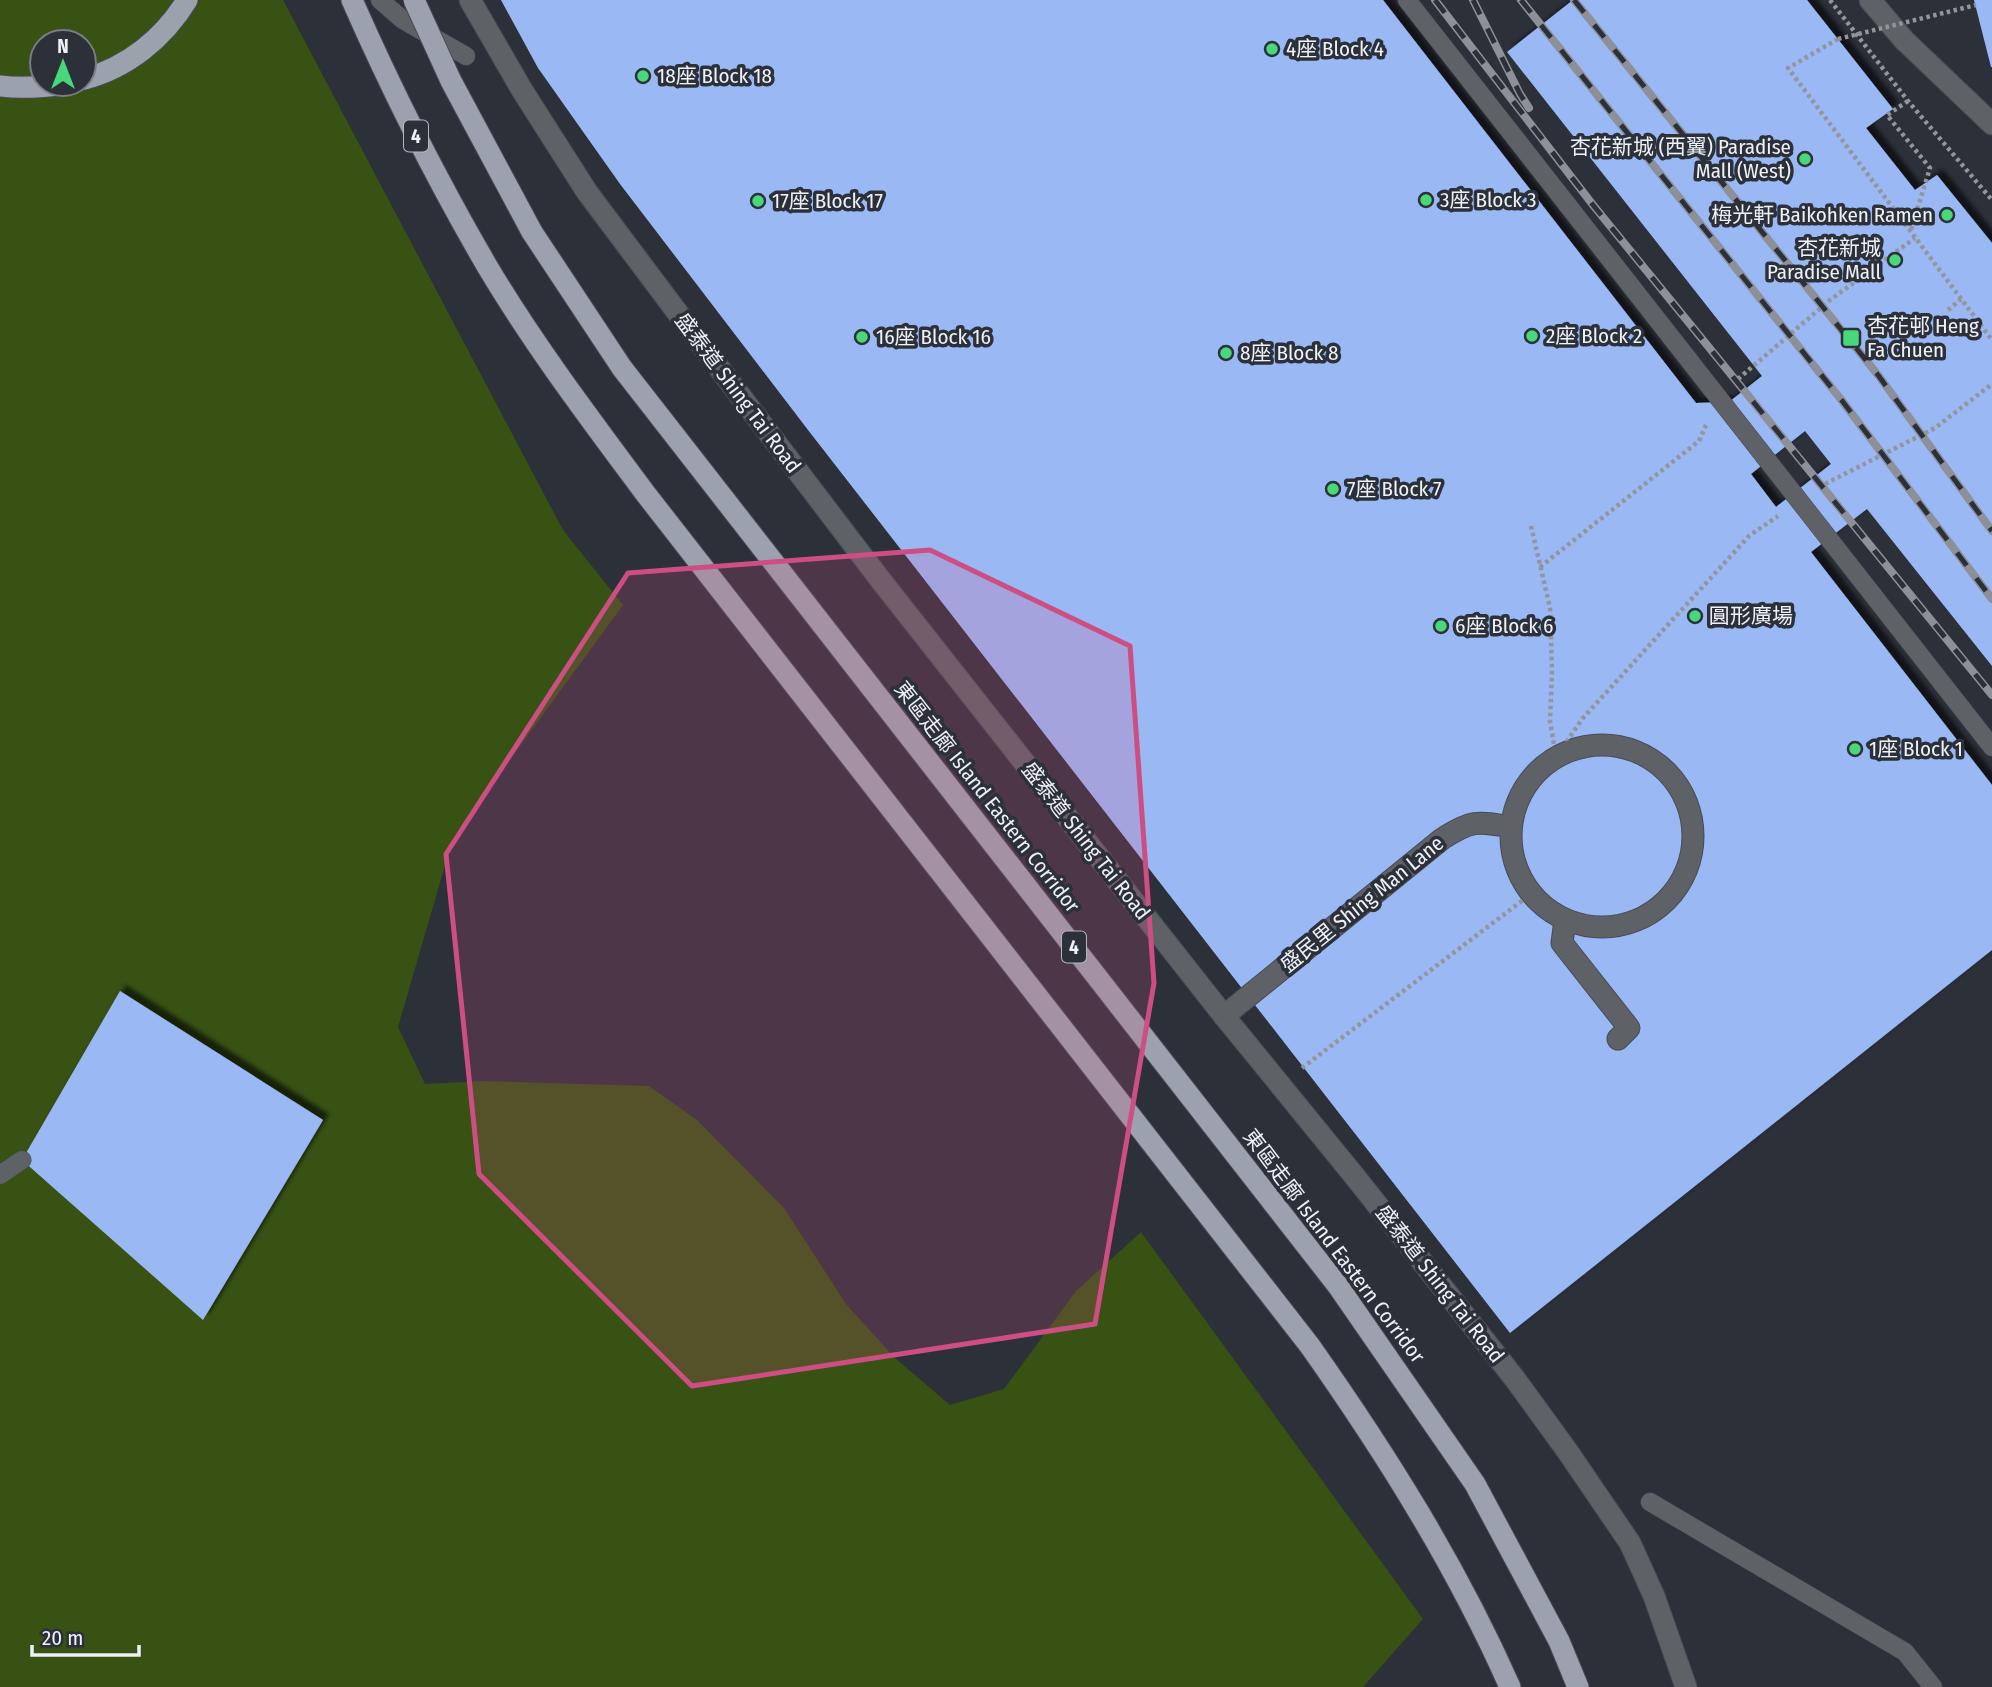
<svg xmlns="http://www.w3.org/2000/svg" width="1992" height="1687" viewBox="0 0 1992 1687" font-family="'Fira Sans Condensed','Noto Sans TC',sans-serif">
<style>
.green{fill:#375213;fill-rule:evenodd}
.building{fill:#9ab8f4;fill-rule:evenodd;filter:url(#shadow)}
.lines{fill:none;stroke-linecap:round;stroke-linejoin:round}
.service-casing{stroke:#474b54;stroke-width:19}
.minor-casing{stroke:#474b54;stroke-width:23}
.tertiary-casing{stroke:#474b54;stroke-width:23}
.motorway-casing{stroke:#474b54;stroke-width:23}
.path{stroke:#91959c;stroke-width:4.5;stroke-dasharray:3.5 3.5;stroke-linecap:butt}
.service{stroke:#5e6165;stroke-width:18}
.minor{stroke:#5e6165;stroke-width:21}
.tertiary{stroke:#5e6165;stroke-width:21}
.motorway{stroke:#9ba2ad;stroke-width:21}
.rail-casing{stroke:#8d9098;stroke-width:8}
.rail{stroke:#2c3039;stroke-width:5;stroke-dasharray:16;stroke-linecap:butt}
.motorway-bridge-casing{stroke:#474b54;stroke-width:23;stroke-linecap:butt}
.path-bridge{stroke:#91959c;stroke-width:4.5;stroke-dasharray:3.5 3.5;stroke-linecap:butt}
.motorway-bridge{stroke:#9ba2ad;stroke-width:21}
.marked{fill:#cd4e82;fill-opacity:0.2;stroke:#cd4e82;stroke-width:5;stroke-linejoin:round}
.poi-dot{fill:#48d779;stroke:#2c3039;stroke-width:2.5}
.labels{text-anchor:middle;stroke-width:7;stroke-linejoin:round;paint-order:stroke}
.shield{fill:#2c3039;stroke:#b4b7be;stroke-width:2}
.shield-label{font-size:19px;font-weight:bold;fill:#eef1f7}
.poi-label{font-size:21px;fill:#eef1f7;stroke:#2c3039;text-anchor:start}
.street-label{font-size:21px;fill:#eef1f7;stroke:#2c3039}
</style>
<defs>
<filter id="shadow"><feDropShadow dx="6" dy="-6" stdDeviation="2" flood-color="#0009"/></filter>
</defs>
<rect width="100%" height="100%" fill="#2c3039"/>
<path class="green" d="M0,0H283L563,530L623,605L453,838L398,1027L425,1084L485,1081L649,1086L697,1120L784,1208L846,1304L895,1358L950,1405L1004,1389L1076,1291L1141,1232L1423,1619L1363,1687H0ZM42,42H84V84H42Z"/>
<g class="building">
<path d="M501,0H1383L1696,403L1729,402L1762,376L1507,52L1573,0H1807L1893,109L1866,128L1915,190L1937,175L1992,243V666L1867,509L1811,552L1992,785V950L1510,1333L808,430L620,184L538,68ZM1805,431L1831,464L1776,507L1751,474Z"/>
<polygon points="1974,0 1992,0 1992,67 1991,67"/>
<polygon points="120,991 323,1120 203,1320 22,1160"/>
</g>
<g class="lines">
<defs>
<g id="service">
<polyline points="380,0 403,20 466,56"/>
<polyline points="1407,0 1992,747"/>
<polyline points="0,1175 22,1160"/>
<polyline points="1650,1502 1905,1652 1933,1687"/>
</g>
<g id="minor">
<polyline points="470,0 522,90 587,192 710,356 879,578 1224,1016 1356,1178 1515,1379 1568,1452 1630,1543 1654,1596 1686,1687"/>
<circle cx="1602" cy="836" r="91"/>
<polyline points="1565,920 1562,943 1629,1028 1618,1039"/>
<path d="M1224,1016L1442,839C1471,820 1477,821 1511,827"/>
</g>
<polyline id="tertiary" points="1870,0 1904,40 1992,124"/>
<g id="motorway">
<path d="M352,0C392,91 437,180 487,266C534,345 590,419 645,493L1310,1346C1386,1454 1456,1565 1510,1687"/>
<path d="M84,79C127,68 164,38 187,0"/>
<path d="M0,86C23,89 44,87 66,84"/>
<polyline points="532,232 622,368 1338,1286 1475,1484 1559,1641 1578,1687"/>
</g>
</defs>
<use href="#service" class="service-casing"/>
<use href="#minor" class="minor-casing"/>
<use href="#tertiary" class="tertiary-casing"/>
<use href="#motorway" class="motorway-casing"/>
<g class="path">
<polyline points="1830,0 1908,101 1992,200"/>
<polyline points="1838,39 1788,68 1992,340"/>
<polyline points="1908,101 1887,115 1930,168 1911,230"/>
<polyline points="1948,310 1961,299"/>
<polyline points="1738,379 1830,300 1915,238"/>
<polyline points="1819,487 1935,428 1992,384"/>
<polyline points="1531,526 1550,608 1552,671 1550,721 1556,757 1583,718 1749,536 1778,516"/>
<polyline points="1540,567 1699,441 1706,425"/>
<polyline points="1302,1068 1531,894"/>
</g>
<use href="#service" class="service"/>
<use href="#minor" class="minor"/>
<use href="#tertiary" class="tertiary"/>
<use href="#motorway" class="motorway"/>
<defs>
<g id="rail">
<polyline points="1435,0 1593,205 1992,695"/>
<polyline points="1473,0 1520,94 1529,108"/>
<polyline points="1521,0 1843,402 1992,599"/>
<polyline points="1574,0 1878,375 1992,531"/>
</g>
</defs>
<use href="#rail" class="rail-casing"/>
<use href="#rail" class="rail"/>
<defs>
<polyline id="motorway-bridge" points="414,0 451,81 532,232"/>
</defs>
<use href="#motorway-bridge" class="motorway-bridge-casing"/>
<polyline class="path-bridge" points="1838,39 1976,5"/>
<use href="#motorway-bridge" class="motorway-bridge"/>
</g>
<path class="marked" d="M930,550L1130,646L1154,983L1095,1324L692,1386L479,1174L446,854L628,573Z"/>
<g class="poi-dot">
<circle cx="1272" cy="49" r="7"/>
<circle cx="643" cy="76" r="7"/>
<circle cx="1805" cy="159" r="7"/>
<circle cx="1426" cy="200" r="7"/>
<circle cx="758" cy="201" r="7"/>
<circle cx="1947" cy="215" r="7"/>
<circle cx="1895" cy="260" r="7"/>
<circle cx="1532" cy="336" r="7"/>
<circle cx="862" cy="337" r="7"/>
<rect x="1842" y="329" width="18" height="18" rx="3.5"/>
<circle cx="1226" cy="353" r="7"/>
<circle cx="1333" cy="489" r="7"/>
<circle cx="1695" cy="616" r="7"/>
<circle cx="1441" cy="626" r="7"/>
<circle cx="1855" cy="749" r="7"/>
</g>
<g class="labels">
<g class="shield">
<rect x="404" y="120.5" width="24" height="31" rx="5"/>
<rect x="1062" y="931.5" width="24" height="31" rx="5"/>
</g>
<g class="shield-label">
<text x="416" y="143">4</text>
<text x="1074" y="954">4</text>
</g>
<g class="poi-label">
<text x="1286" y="56">4座 Block 4</text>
<text x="657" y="83">18座 Block 18</text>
<text x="1791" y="154" text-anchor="end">杏花新城 (西翼) Paradise<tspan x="1791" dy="24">Mall (West)</tspan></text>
<text x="1440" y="207">3座 Block 3</text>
<text x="772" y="208">17座 Block 17</text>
<text x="1933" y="222" text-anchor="end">梅光軒 Baikohken Ramen</text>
<text x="1881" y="255" text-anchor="end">杏花新城<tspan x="1881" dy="24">Paradise Mall</tspan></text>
<text x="1867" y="333">杏花邨 Heng<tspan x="1867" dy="24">Fa Chuen</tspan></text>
<text x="1546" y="343">2座 Block 2</text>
<text x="876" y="344">16座 Block 16</text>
<text x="1240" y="360">8座 Block 8</text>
<text x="1347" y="496">7座 Block 7</text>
<text x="1709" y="623">圓形廣場</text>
<text x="1455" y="633">6座 Block 6</text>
<text x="1869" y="756">1座 Block 1</text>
</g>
<g class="street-label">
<text transform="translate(738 393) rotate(53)" y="7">盛泰道 Shing Tai Road</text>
<text transform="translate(987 797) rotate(52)" y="7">東區走廊 Island Eastern Corridor</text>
<text transform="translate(1086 841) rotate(52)" y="7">盛泰道 Shing Tai Road</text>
<text transform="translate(1362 904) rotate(-39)" y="7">盛民里 Shing Man Lane</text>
<text transform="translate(1334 1246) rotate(53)" y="7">東區走廊 Island Eastern Corridor</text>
<text transform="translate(1440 1284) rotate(52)" y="7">盛泰道 Shing Tai Road</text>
</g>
</g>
<g transform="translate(63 63)"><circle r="33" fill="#2c3039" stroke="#7a7d85" stroke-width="2"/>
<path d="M0-5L12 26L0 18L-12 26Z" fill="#48d779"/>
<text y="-10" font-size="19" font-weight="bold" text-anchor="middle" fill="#eef1f7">N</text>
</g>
<path d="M32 1645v10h107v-10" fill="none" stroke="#eef1f7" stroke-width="3.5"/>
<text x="42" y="1645" font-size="21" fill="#eef1f7" stroke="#2c3039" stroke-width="5" paint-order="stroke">20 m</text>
</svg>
